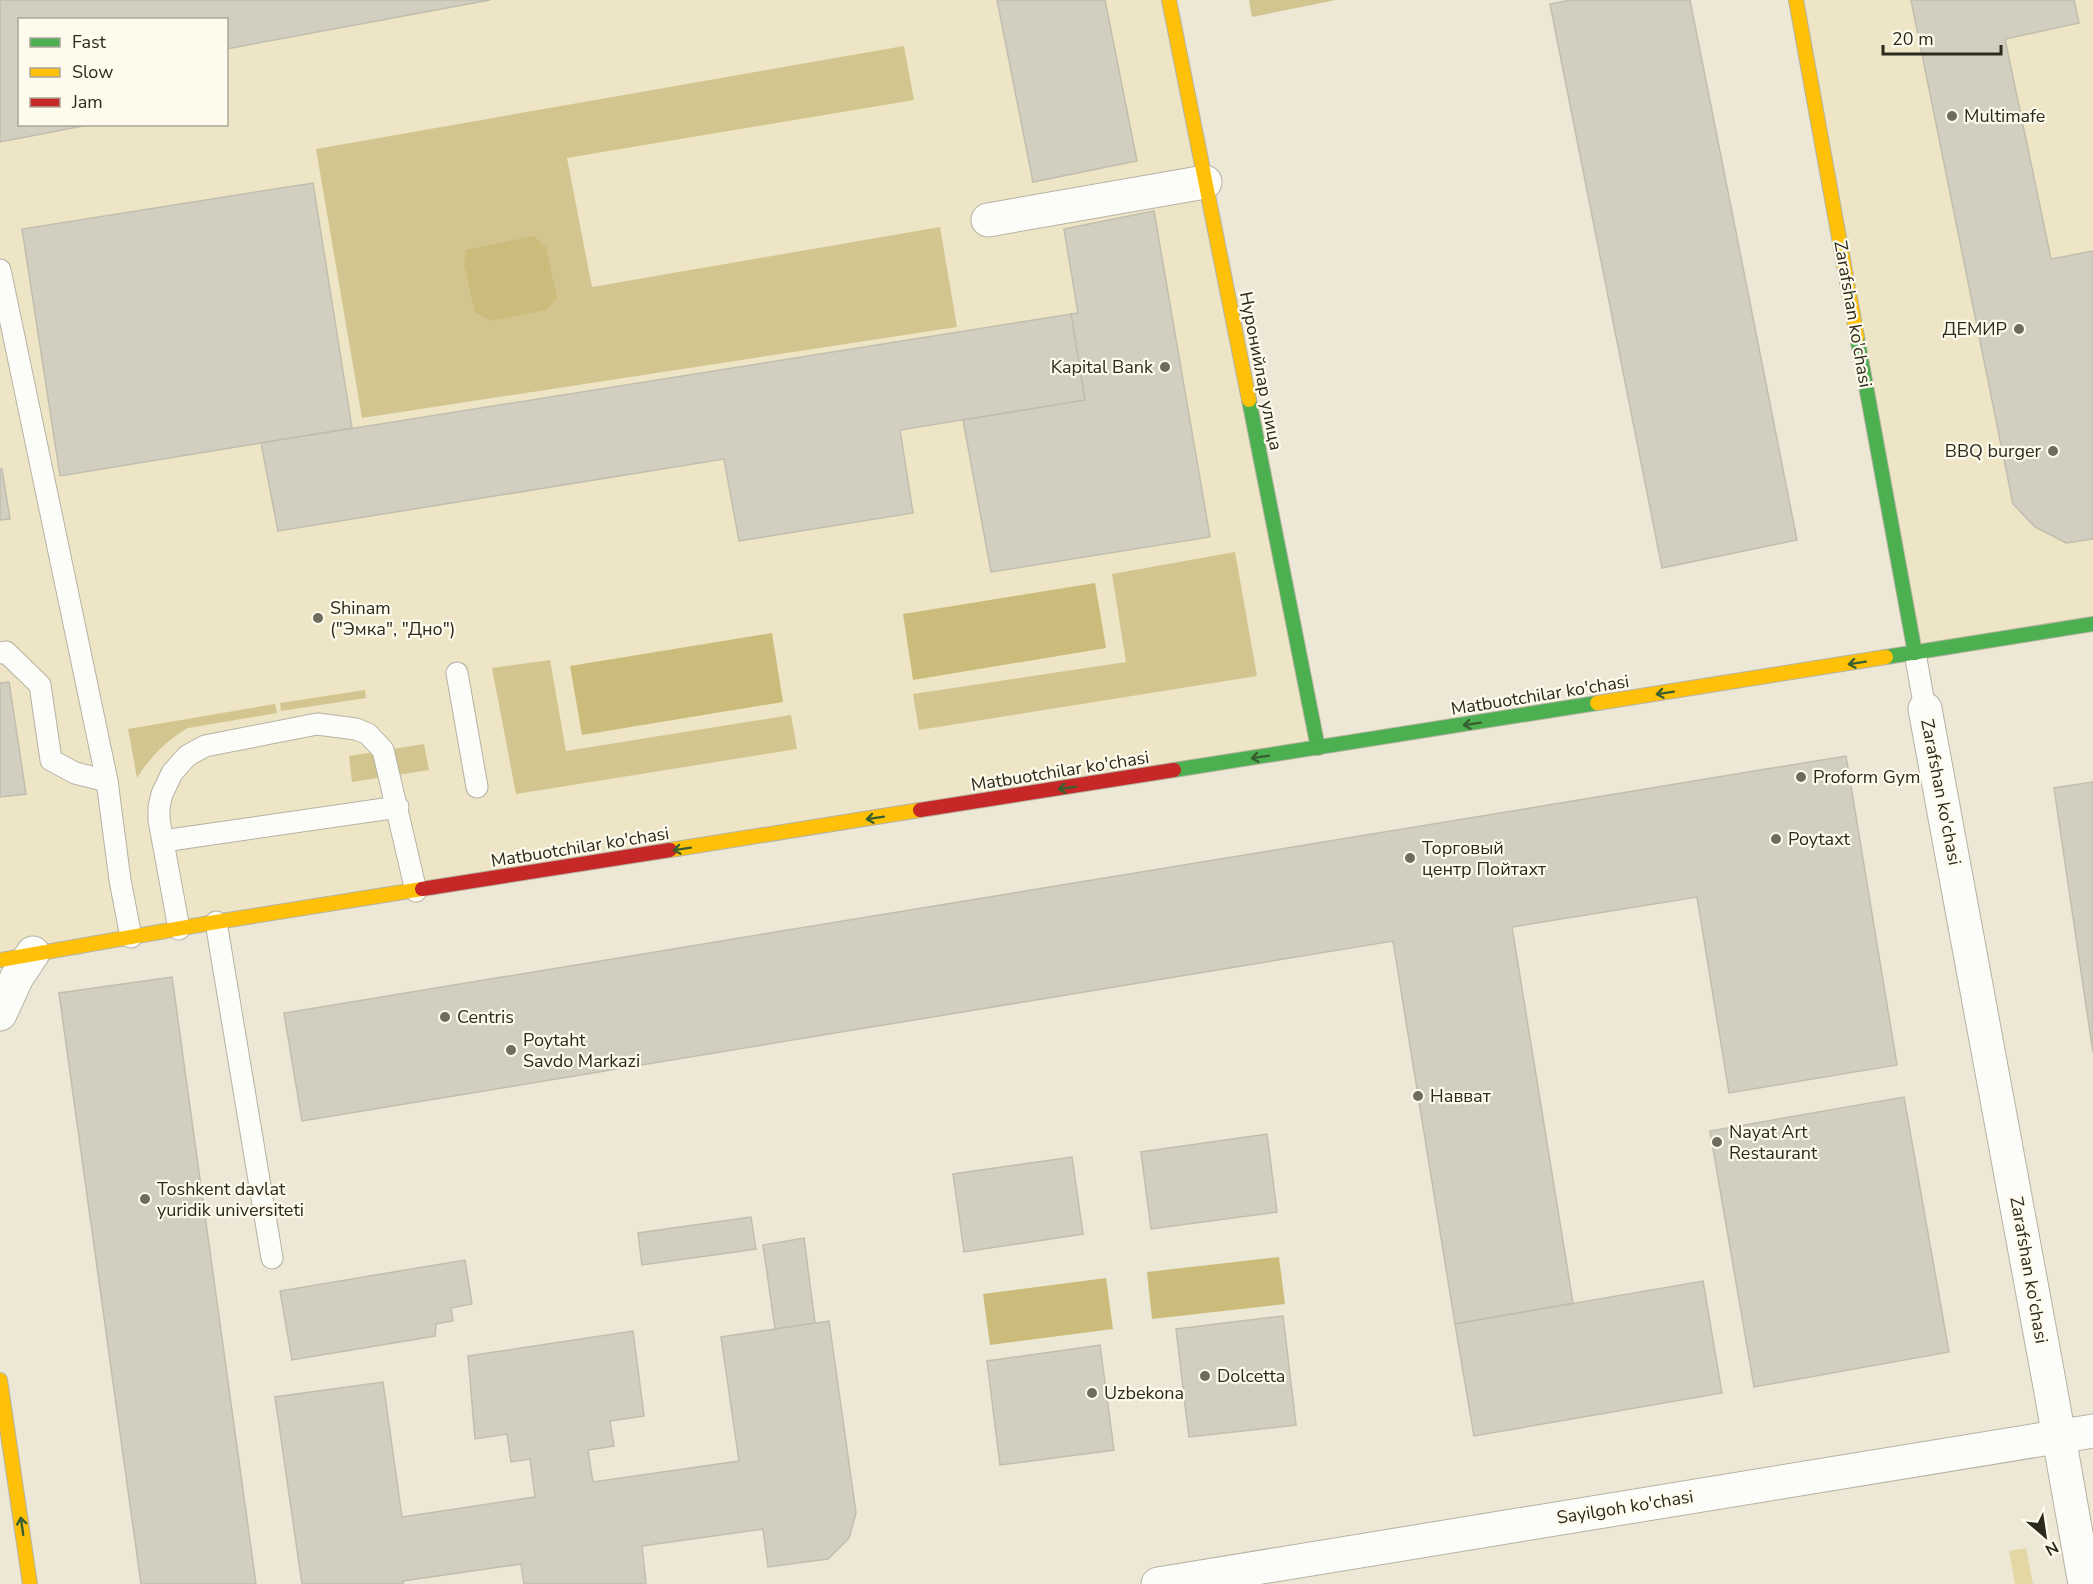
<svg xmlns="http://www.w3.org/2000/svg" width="2093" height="1584" viewBox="0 0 2093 1584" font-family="'Nunito Sans',sans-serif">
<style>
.built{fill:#ede5c6;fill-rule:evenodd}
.green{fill:#e4d7a3}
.forest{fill:#d3c58f}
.water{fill:#cbbc7b}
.building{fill:#d2cfc0;stroke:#c1beae;stroke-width:1.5}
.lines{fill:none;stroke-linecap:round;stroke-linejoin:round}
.lane-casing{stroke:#b6b2a4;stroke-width:23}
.street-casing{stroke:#b6b2a4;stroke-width:35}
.fast-casing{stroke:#b6b2a4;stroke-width:16}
.slow-casing{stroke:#b6b2a4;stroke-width:16}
.jam-casing{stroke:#b6b2a4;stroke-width:16}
.lane{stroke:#fcfcf9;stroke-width:21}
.street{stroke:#fcfcf9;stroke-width:33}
.fast{stroke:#4caf50;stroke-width:14}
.slow{stroke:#ffc107;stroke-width:14}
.jam{stroke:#c62828;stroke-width:14}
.oneway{stroke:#395f31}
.poi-dot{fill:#706c5d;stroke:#fefbed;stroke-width:2}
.labels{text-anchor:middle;stroke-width:4.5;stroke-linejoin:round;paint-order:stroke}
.poi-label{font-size:18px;fill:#2d2a1d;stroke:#fefbed;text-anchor:start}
.street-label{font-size:18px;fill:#2d2a1d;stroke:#fefbed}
</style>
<rect width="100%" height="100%" fill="#ece8d5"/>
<g class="built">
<path d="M0,0H1169L1318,748L0,960ZM20,20H226V124H20Z"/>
<polygon points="1796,0 2093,0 2093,624 1915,653"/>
</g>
<polygon class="green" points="2026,1548 2033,1584 2015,1584 2009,1551"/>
<g class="forest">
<polygon points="1249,0 1336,0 1252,17"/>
<polygon points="904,46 914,100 567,158 592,287 940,227 957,327 362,418 316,149"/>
<polygon points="1235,552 1257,676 919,730 913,694 1126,662 1112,574"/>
<polygon points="550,660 566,751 791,715 797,749 516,794 492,668"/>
<polygon points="365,690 366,698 281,711 280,703"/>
<path d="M275,704L277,713L188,728C167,740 150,757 137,778L128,729Z"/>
<polygon points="424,744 429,770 352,782 349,756"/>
</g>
<g class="water">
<polygon points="534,236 546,247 557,298 546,310 491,321 475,312 464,265 466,250"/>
<polygon points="1095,583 1106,648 913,680 903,614"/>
<polygon points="772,633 783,702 582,735 570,666"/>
<polygon points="1279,1257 1285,1304 1152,1319 1147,1272"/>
<polygon points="1106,1278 1113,1329 990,1345 983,1294"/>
</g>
<g class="building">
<polygon points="0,0 490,0 226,49 226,20 20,20 20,124 93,124 0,142"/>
<polygon points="997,0 1105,0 1137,161 1033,182"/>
<polygon points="1570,0 1690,0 1797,540 1662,568 1550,4"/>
<polygon points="1911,0 2074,0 2079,23 2005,39 2051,259 2093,251 2093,539 2066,543 2035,527 2013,504"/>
<polygon points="313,183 352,428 60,476 22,229"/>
<polygon points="1154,211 1210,537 991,572 963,420 1085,400 1071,314 1078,313 1064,229"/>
<polygon points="1071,314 1085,400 900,430 913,513 739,541 724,459 278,531 261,443"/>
<polygon points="0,469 2,469 10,519 0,520"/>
<polygon points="9,682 26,794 0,797 0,683"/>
<polygon points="1846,756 1897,1065 1729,1093 1697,897 1512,927 1573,1303 1455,1324 1393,941 302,1121 284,1013"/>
<polygon points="2093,782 2093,1053 2054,788"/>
<polygon points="172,977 256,1584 141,1584 59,993"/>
<polygon points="1904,1097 1949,1352 1754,1387 1710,1131"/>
<polygon points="1267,1134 1277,1212 1151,1229 1141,1152"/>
<polygon points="1072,1157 1083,1234 964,1252 953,1174"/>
<polygon points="751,1217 756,1249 642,1265 638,1233"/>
<polygon points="804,1238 815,1323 775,1329 763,1245"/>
<polygon points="465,1260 472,1304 451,1308 453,1321 436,1324 435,1336 292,1360 280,1291"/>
<polygon points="1703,1281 1722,1393 1474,1436 1455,1324"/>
<polygon points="1283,1316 1296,1425 1189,1437 1176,1329"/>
<polygon points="829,1321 856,1513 849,1538 828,1559 768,1567 763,1529 642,1546 646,1584 524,1584 521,1564 403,1581 403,1584 302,1584 275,1397 383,1382 402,1517 535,1497 530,1459 511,1462 507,1434 475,1439 468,1356 633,1331 644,1416 610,1421 614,1446 588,1450 593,1482 739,1461 721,1337"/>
<polygon points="1100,1345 1114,1450 1000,1465 987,1361"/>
</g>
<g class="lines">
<defs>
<g id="lane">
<polyline points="0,270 107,781 120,880 131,937"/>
<polyline points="0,653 6,652 40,685 51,760 75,773 107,781"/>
<polyline points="1915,653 1925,709"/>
<polyline points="457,673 477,787"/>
<polyline points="163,841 398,807"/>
<polyline points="216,922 272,1258"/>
<polyline points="179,929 159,820 159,807 162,794 172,773 187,756 205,746 317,724 356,729 368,734 383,750 416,891"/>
</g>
<g id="street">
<polyline points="988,220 1205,182"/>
<polyline points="1925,709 2049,1381 2085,1584"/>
<polyline points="0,1014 17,977 33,953"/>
<polyline points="1158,1584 2093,1431"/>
</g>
<g id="fast">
<polyline points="1857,337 1915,653"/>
<polyline points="1249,400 1318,748"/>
<polyline points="1886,657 2093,624"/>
<polyline points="1174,770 1597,703"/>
</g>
<g id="slow">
<polyline points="1169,0 1249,400"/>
<polyline points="1796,0 1857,337"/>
<polyline points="1597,703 1886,657"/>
<polyline points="670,850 920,810"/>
<polyline points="0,960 216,922 422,889"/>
<polyline points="0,1380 30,1584"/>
</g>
<g id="jam">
<polyline points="920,810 1174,770"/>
<polyline points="422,889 670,850"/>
</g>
</defs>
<use href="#lane" class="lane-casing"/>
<use href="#street" class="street-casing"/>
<use href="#fast" class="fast-casing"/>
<use href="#slow" class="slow-casing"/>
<use href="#jam" class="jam-casing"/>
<use href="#lane" class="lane"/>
<use href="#street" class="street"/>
<use href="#fast" class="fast"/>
<use href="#slow" class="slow"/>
<use href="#jam" class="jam"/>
</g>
<defs><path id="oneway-shaft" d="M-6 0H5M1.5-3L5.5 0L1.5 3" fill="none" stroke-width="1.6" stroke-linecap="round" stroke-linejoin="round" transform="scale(1.5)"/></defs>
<g class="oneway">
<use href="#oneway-shaft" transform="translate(1857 663) rotate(171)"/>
<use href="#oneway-shaft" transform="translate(1665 693) rotate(171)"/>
<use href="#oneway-shaft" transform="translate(1472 724) rotate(171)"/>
<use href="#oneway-shaft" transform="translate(1260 757) rotate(171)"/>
<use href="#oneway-shaft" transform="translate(1067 788) rotate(171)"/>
<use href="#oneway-shaft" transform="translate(875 818) rotate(171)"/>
<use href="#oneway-shaft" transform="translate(682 849) rotate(171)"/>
<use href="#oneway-shaft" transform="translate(22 1526) rotate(-98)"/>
</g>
<g class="poi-dot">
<circle cx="1952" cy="116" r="6"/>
<circle cx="2019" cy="329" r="6"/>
<circle cx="1165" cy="367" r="6"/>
<circle cx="2053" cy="451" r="6"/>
<circle cx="318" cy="618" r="6"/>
<circle cx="1801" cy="777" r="6"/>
<circle cx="1776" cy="839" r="6"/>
<circle cx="1410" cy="858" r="6"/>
<circle cx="445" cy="1017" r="6"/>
<circle cx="511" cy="1050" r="6"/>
<circle cx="1418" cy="1096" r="6"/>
<circle cx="1717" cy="1142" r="6"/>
<circle cx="145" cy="1199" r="6"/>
<circle cx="1205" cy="1376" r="6"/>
<circle cx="1092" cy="1393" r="6"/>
</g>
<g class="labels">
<g class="poi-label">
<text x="1964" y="122">Multimafe</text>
<text x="2007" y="335" text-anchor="end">ДЕМИР</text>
<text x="1153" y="373" text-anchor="end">Kapital Bank</text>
<text x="2041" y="457" text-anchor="end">BBQ burger</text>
<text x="330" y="614">Shinam<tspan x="330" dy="21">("Эмка", "Дно")</tspan></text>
<text x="1813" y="783">Proform Gym</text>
<text x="1788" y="845">Poytaxt</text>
<text x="1422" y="854">Торговый<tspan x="1422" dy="21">центр Пойтахт</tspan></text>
<text x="457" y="1023">Centris</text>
<text x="523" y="1046">Poytaht<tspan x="523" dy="21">Savdo Markazi</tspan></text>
<text x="1430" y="1102">Навват</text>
<text x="1729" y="1138">Nayat Art<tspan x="1729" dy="21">Restaurant</tspan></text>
<text x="157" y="1195">Toshkent davlat<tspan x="157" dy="21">yuridik universiteti</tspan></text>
<text x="1217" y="1382">Dolcetta</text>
<text x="1104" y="1399">Uzbekona</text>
</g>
<g class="street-label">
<text transform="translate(1853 314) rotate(80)" y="6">Zarafshan ko'chasi</text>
<text transform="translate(1261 371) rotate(79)" y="6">Нуронийлар улица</text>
<text transform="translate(1540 695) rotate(-9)" y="6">Matbuotchilar ko'chasi</text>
<text transform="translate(1060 771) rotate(-9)" y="6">Matbuotchilar ko'chasi</text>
<text transform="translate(1941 792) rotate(79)" y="6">Zarafshan ko'chasi</text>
<text transform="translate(580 847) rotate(-9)" y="6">Matbuotchilar ko'chasi</text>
<text transform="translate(2029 1270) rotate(80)" y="6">Zarafshan ko'chasi</text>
<text transform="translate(1625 1507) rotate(-9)" y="6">Sayilgoh ko'chasi</text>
</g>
</g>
<rect x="18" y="18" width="210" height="108" fill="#fefbed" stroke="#aaa79a" stroke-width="1.5"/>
<rect x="30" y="38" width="30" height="9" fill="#4caf50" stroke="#aaa79a" stroke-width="1.5"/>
<text x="72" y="48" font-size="18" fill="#2d2a1d">Fast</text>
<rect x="30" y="68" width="30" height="9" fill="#ffc107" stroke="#aaa79a" stroke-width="1.5"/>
<text x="72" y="78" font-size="18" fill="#2d2a1d">Slow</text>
<rect x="30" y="98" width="30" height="9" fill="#c62828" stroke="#aaa79a" stroke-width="1.5"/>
<text x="72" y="108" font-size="18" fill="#2d2a1d">Jam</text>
<g transform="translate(2045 1536) rotate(151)" stroke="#fefbed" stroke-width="4.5" paint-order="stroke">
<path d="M0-4.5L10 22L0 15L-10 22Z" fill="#2d2a1d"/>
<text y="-9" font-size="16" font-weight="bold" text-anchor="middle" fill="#2d2a1d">N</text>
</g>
<path d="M1883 45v9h118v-9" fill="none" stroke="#2d2a1d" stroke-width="3"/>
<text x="1892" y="45" font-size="18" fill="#2d2a1d" stroke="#fefbed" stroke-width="4.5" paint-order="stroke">20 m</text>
</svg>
